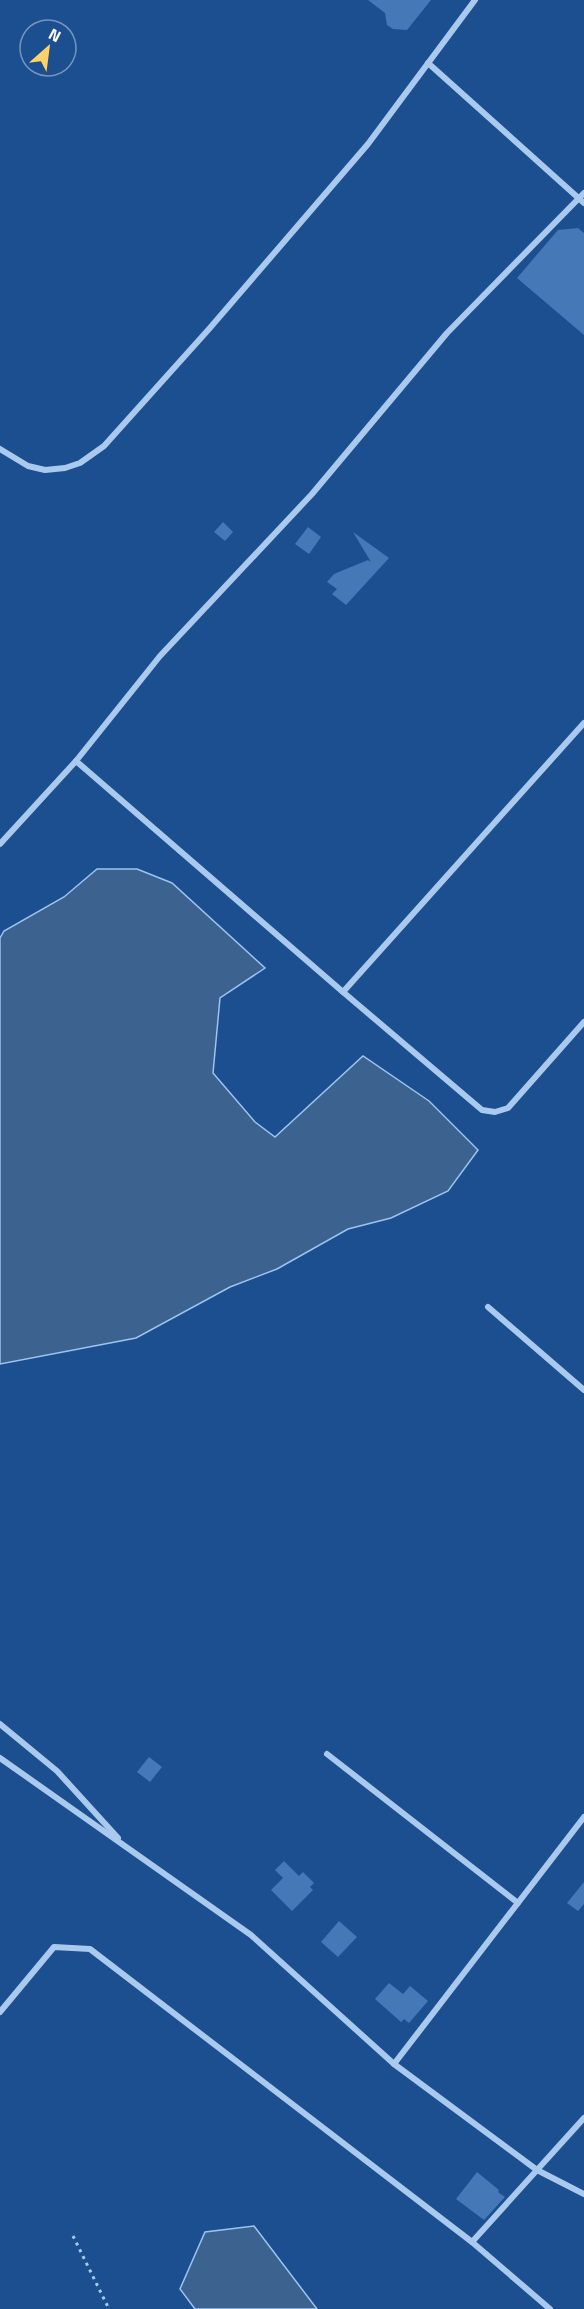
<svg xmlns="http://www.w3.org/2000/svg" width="584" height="2309" viewBox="0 0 584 2309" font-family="'Titillium Web',sans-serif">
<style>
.water{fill:#3c6290;stroke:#9cc4f0;stroke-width:1.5}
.building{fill:#4478b7}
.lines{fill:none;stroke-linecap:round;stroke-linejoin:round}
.path{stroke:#a9c9ee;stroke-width:3;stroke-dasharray:3 4.5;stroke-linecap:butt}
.minor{stroke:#a9c9ee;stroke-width:6}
</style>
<rect width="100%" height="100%" fill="#1b4f8f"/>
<g class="water">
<polygon points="97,869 137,869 172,883 265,968 220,998 213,1073 255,1122 275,1137 363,1056 429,1101 478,1150 448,1191 391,1218 348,1229 277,1269 230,1287 136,1338 0,1364 0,938 4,931 64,897"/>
<polygon points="254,2226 317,2309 195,2309 180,2289 205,2232"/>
</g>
<g class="building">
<polygon points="368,0 431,0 407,30 393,29 387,25 385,13"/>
<polygon points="578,228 584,233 584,335 517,278 558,230"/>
<polygon points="223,522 233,532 225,541 214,532"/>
<polygon points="308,527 321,537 309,554 295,544"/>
<polygon points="353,532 389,558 346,605 332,594 337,589 327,582 334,574 368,560 371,562"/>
<polygon points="149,1757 162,1767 150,1782 137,1772"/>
<polygon points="284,1861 299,1876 303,1872 314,1883 310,1887 313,1890 292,1911 271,1890 283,1878 275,1870"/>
<polygon points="584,1882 584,1904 578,1911 567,1903"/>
<polygon points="339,1921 357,1937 338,1957 321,1942"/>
<polygon points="389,1983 403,1994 410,1986 428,2001 409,2023 404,2019 401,2022 375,1999"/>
<polygon points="477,2172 499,2190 498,2192 505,2197 484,2220 456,2199"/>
</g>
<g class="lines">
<polyline class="path" points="73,2236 109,2309"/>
<g class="minor">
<polyline points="428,63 584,203"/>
<polyline points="0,449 28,466 45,470 65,468 80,463 104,446 209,329 368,144 475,0"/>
<polyline points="76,761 343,992 584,723"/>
<polyline points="0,844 76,761 160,656 312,494 447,333 584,193"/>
<polyline points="343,992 482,1110 495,1112 508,1108 584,1022"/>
<polyline points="488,1307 584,1390"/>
<polyline points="0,1724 57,1771 118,1838"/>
<polyline points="327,1754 518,1903"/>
<polyline points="0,1758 251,1935 394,2064 537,2170 584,2194"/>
<polyline points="0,2012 54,1947 90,1949 472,2242"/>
<polyline points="394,2064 584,1817"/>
<polyline points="550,2309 472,2242 584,2118"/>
</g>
</g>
<g transform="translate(48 48) rotate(28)"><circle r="28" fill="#1b4f8f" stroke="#7695bc" stroke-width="1.5"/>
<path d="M0-4.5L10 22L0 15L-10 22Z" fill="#ffd166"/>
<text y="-9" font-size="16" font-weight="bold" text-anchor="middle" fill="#ffffff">N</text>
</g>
</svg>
